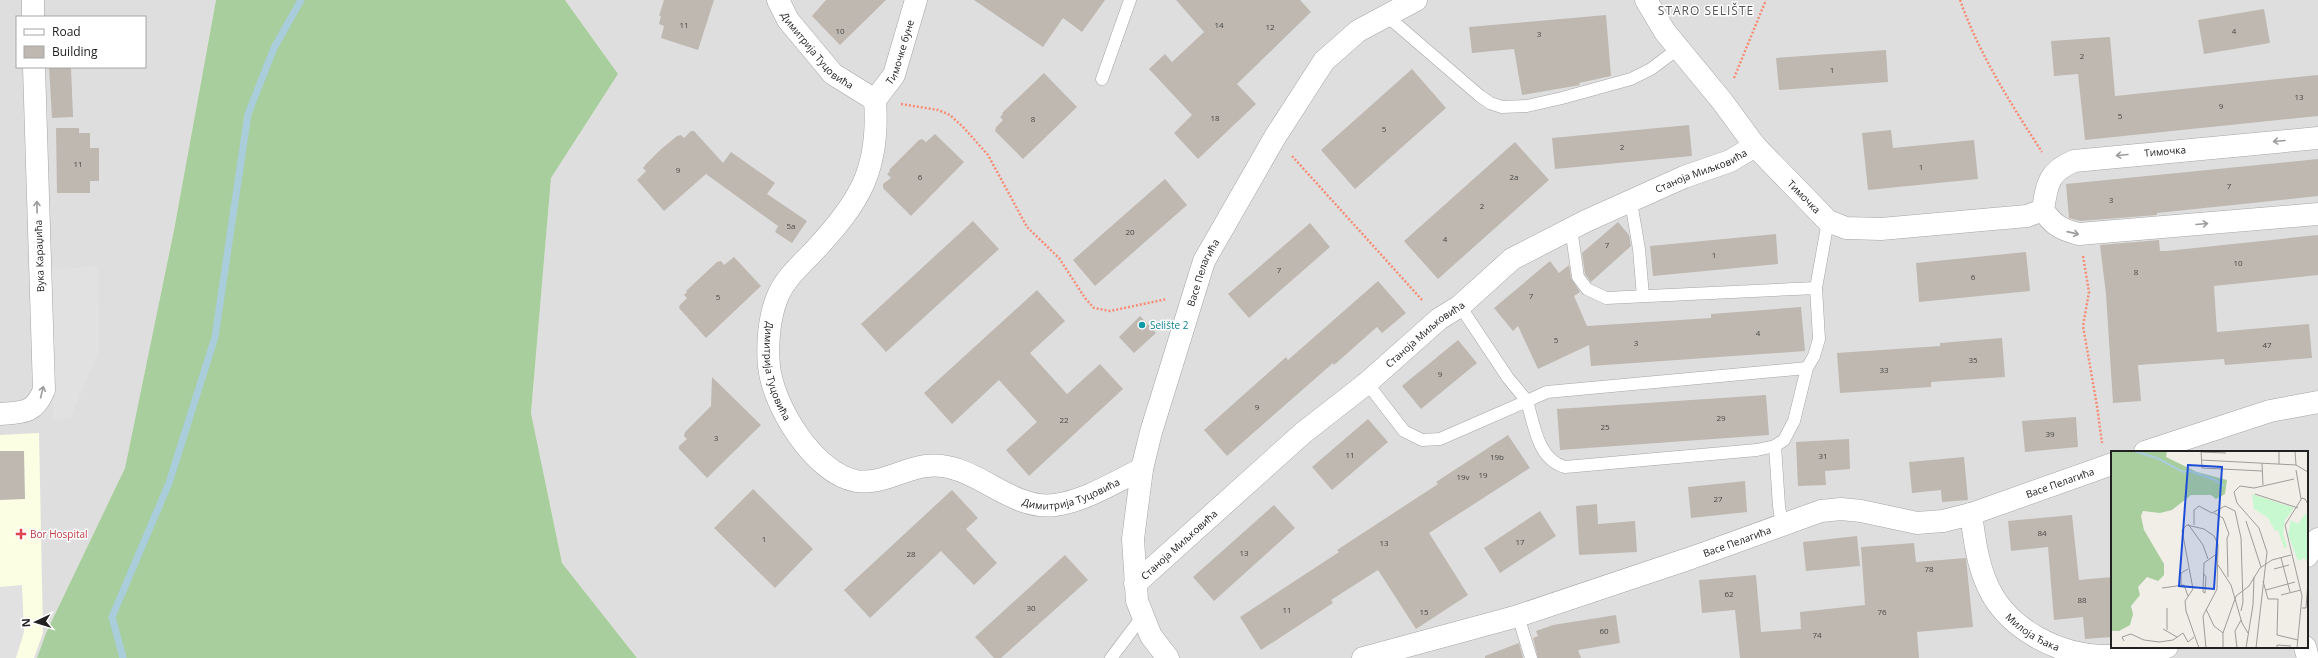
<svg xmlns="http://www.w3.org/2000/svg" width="2318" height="658" viewBox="0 0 2318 658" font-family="'Open Sans',sans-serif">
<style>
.residential{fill:#dfdede;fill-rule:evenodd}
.education{fill:#fcfee3}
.forest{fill:#a8ce9e}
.parking{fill:#e1e1e1}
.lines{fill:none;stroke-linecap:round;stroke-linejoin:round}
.stream{stroke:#aacddc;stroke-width:7}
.building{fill:#beb8b1}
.lane-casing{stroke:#a5a5a5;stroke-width:13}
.street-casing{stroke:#a5a5a5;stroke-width:23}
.path{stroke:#f58c74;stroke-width:2.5;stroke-dasharray:2 2;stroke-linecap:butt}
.lane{stroke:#fff;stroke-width:12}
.street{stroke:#fff;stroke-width:22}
.oneway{stroke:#9b9b9b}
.culture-dot{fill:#0f9aa8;stroke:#fff;stroke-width:1.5}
.health-dot{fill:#e0444e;stroke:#fff;stroke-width:1.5}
.labels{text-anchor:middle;stroke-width:3;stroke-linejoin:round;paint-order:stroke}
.number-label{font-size:8px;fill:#484745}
.street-label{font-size:10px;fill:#212121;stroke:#fff}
.culture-label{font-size:10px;fill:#0d838f;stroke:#fff;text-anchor:start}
.health-label{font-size:10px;fill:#be3a42;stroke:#fff;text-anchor:start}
.quarter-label{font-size:12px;letter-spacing:1px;fill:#545454;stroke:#fff}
.inset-river{fill:none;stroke:#aacddc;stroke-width:2}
.inset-road{fill:none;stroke:#9e9c98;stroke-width:1}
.view{fill:#1d4ed8;fill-opacity:0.15;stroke:#1d4ed8;stroke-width:2}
.inset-edge{fill:none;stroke:#212121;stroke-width:2}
</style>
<rect width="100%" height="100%" fill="#f1eee8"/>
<g class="residential">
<path d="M0,0H216L174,230L125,468L46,633L37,658H0ZM17,17H145V67H17Z"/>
<path d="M565,0H2318V658H637L562,563L531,413L551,178L618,74ZM2112,452H2307V647H2112Z"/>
</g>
<polygon class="education" points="39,433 43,633 34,658 0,658 0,435"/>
<polygon class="forest" points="216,0 565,0 618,74 551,178 531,413 562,563 637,658 37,658 46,633 125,468 174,230"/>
<g class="parking">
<polygon points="98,266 99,351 70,419 53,420 49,270"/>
<polygon points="22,585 24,632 16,658 0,658 0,587"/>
</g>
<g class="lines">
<polyline class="stream" points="123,658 112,617 169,483 215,337 248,114 274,48 301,0"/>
</g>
<g class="building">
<polygon points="664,0 714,0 698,50 661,38 664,26 659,24 661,16 659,16"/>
<polygon points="826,0 886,0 840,45 812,16"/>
<polygon points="974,0 1105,0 1082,32 1063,18 1043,47"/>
<polygon points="1176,0 1300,0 1311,12 1237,84 1256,104 1198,159 1174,133 1192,115 1149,69 1165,54 1172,62 1204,32"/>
<polygon points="2264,9 2270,43 2204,54 2198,20"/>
<polygon points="1606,15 1611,76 1579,83 1580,85 1522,95 1514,49 1472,53 1469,27"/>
<polygon points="2110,37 2115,96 2318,75 2318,116 2085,140 2078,74 2054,76 2051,41"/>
<polygon points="1886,50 1888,82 1779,90 1776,58"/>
<polygon points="49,67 71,67 73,117 52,118"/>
<polygon points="1412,69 1446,108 1355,189 1321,150"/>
<polygon points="1044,73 1077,107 1023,159 995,131 996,127 1003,120 1000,117 1003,114 1002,113"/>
<polygon points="1689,125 1692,156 1555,169 1552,138"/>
<polygon points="56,128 79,128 79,133 90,133 90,148 99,148 99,181 90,181 90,193 57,193"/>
<polygon points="1891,130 1893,148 1974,140 1978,179 1868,190 1862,133"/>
<polygon points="691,131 694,131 723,163 731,152 775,183 767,194 807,221 792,243 775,232 778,226 706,174 664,211 637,180 646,171 643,168 646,164 659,151 677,136 681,135 684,138"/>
<polygon points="935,134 964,162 911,216 883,188 883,184 891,178 887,174 890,171 889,170 919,140 922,139 926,142"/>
<polygon points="1515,142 1549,180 1438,279 1404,241"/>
<polygon points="2318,159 2318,196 2157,213 2157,215 2080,221 2069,218 2066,184"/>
<polygon points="1165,179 1187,205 1095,286 1073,260"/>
<polygon points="973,221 999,249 886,352 861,324"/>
<polygon points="1618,222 1629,235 1631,246 1591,282 1585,274 1582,253"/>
<polygon points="1310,223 1330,247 1249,318 1228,294"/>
<polygon points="1776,234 1778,264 1653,276 1650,246"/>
<polygon points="2318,235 2318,275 2214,286 2217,332 2309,324 2312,358 2225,365 2224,359 2138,365 2141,401 2113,403 2106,294 2100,245 2159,240 2160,251 2166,251"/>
<polygon points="2026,252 2030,291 1919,302 1916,263"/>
<polygon points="734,257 761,286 706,338 679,308 680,305 687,298 684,295 687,292 686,291 717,262 721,261 724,265"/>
<polygon points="1550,261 1559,273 1569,265 1571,278 1580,292 1574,296 1587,326 1711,318 1711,314 1801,307 1805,351 1591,366 1589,345 1538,369 1518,326 1513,331 1494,308"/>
<polygon points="1378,281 1406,313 1382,333 1377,327 1334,365 1333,363 1227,456 1204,430 1286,357 1288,360"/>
<polygon points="1037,290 1065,321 1030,353 1067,394 1100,364 1123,389 1029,476 1006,450 1037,422 999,380 952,424 924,393"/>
<polygon points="1140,316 1156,333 1134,353 1119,337"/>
<polygon points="2002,338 2005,377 1931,382 1931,387 1840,393 1837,353 1940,346 1940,343"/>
<polygon points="1458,340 1477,363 1421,409 1402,386"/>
<polygon points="712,377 761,425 707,478 679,449 679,446 687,439 684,436 685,432 711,406"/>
<polygon points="1766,395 1769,435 1560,450 1557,409"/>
<polygon points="2076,417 2078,447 2025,452 2022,421"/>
<polygon points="1368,419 1388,442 1332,490 1312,467"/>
<polygon points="1508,435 1530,468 1429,533 1468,595 1416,629 1378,570 1331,600 1333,603 1261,650 1240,617 1339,552 1337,550 1438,484 1436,482"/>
<polygon points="1849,439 1850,469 1825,471 1826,485 1798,486 1796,442"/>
<polygon points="0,451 24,451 25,499 0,500"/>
<polygon points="1964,457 1968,500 1942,502 1941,490 1912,493 1909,462"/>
<polygon points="1745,481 1747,512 1691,518 1688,487"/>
<polygon points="753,489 813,549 775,588 714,528"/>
<polygon points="952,490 978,518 966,529 997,563 974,585 941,551 870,618 844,590"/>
<polygon points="1597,504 1598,524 1635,521 1637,552 1579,555 1576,506"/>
<polygon points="1274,505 1295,528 1214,601 1193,577"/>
<polygon points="1540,511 1556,536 1500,573 1484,548"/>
<polygon points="2072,515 2079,580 2112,577 2112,637 2085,639 2083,617 2054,620 2048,547 2011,551 2008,521"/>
<polygon points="1857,536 1860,566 1806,571 1803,542"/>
<polygon points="1914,543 1916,562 1966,558 1973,627 1917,632 1919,658 1740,658 1735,610 1702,613 1699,580 1756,575 1761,632 1801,629 1800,612 1865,605 1861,547"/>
<polygon points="1065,555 1088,580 1001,658 994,658 975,637"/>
<polygon points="1616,615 1620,643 1578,650 1581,658 1538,658 1533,638 1538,636 1536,631 1553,625"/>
<polygon points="1519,643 1523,658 1485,658 1485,656"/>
</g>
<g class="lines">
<defs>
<g id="lane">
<polyline points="1387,16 1480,96 1490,103 1502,107 1527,106 1562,98 1631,79 1651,69 1679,48"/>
<polyline points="1102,79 1130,0"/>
<polyline points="1631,202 1639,249 1643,296"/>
<polyline points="1571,228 1578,277 1587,289 1606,298 1816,288"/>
<polyline points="1460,306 1508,378 1527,401 1547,392 1807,368"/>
<path d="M1367,383L1404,431L1422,440L1440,439L1527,401C1534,425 1538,460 1565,467L1757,450L1775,446L1784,440L1794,421L1807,368L1814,356L1819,339L1816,288L1828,221"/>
<polyline points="1775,446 1779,506 1782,525"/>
<polyline points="1518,616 1531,658"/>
<polyline points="1111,658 1142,617"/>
</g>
<g id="street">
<polyline points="33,0 33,17"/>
<path id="s1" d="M778,0L788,20L833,74L875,100C880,169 860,202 814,251C800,266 784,279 777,298C769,318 767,345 769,366C773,406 814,473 856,481C881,485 902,469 926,466C974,460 1008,511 1055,505C1085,501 1115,482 1142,469"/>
<path id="s2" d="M1646,0L1665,32L1722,101L1755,146L1828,221L1846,228L1881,229L2027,216L2043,210"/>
<path id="s3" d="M875,100L894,75L916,0"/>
<path d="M2318,138L2074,161C2048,172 2047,184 2043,210C2053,225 2062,230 2079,234L2318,214"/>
<path d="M0,414C23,412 34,414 44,390L34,67"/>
<polyline points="2145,452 2270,411 2318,402"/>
<path id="s4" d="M1971,514C1974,536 1977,561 1986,582C2005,629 2060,657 2110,656C2129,656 2148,651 2167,647"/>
<polyline points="2307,556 2318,539"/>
<path id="s5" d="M1135,584L1303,433L1367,383L1439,319L1460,306L1512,259L1586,221L1684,177L1730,161L1755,146"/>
<polyline points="2305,647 2308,658"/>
<path id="s6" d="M1168,658L1151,636L1137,601L1133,539L1142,469L1151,432L1204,261L1275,137L1324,61L1358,31L1416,0"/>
<path id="s7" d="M1363,658L1518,616L1691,558L1821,511L1841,509L1861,511L1917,523L1943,521L1971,514L2112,464"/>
</g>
</defs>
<use href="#lane" class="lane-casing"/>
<use href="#street" class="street-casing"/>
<g class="path">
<path d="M1960,0C1979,54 2011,104 2042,152"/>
<polyline points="1734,78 1766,0"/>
<polyline points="901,104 938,110 950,115 964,128 988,155 1027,227 1059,258 1085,298 1094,308 1110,311 1167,299"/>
<polyline points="1292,156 1423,301"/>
<polyline points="2083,256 2089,292 2083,326 2097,406 2102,443"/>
</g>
<use href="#lane" class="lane"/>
<use href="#street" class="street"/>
</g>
<defs><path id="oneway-shaft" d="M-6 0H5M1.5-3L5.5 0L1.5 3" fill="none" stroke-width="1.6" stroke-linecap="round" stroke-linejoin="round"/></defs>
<g class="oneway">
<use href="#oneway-shaft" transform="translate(2279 141) rotate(175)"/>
<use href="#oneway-shaft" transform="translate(2122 155) rotate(175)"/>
<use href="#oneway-shaft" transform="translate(37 207) rotate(-91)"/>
<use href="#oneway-shaft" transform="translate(2202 224) rotate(-5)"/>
<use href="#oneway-shaft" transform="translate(2073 233) rotate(13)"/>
<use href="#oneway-shaft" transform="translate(42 392) rotate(-76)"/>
</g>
<circle class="culture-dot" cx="1142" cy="325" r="4"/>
<path class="health-dot" d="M19 528h4v4h4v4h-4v4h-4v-4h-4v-4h4z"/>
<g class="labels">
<g class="number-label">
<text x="684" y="28">11</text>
<text x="1219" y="28">14</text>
<text x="1270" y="30">12</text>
<text x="840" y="34">10</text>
<text x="2234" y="34">4</text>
<text x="1539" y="37">3</text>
<text x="2082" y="59">2</text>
<text x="1832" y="73">1</text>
<text x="2299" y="100">13</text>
<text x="2221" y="109">9</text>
<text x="2120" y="119">5</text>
<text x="1215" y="121">18</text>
<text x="1033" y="122">8</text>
<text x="1384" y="132">5</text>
<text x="1622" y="150">2</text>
<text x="78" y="167">11</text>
<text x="1921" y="170">1</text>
<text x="678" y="173">9</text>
<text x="920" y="180">6</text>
<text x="1514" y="180">2a</text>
<text x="2229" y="189">7</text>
<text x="2111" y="203">3</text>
<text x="1482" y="209">2</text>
<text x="791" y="229">5a</text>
<text x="1130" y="235">20</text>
<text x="1445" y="242">4</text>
<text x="1607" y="248">7</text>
<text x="1714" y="258">1</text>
<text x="2238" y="266">10</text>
<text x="1279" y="273">7</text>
<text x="2136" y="275">8</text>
<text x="1973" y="280">6</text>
<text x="1531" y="299">7</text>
<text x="718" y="300">5</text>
<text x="1758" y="336">4</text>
<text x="1556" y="343">5</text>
<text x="1636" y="346">3</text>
<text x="2267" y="348">47</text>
<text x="1973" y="363">35</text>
<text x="1884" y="373">33</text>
<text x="1440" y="377">9</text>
<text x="1257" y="410">9</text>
<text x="1721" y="421">29</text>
<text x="1064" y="423">22</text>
<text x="1605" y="430">25</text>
<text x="2050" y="437">39</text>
<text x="716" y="441">3</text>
<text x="1350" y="458">11</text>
<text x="1823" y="459">31</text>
<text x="1497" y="460">19b</text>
<text x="1483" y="478">19</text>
<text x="1463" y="480">19v</text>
<text x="1718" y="502">27</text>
<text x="2042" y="536">84</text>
<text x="764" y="542">1</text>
<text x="1520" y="545">17</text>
<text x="1384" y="546">13</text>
<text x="1244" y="556">13</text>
<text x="911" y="557">28</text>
<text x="1929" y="572">78</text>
<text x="1729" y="597">62</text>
<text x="2082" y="603">88</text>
<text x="1031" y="611">30</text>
<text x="1287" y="613">11</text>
<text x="1424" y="615">15</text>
<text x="1882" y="615">76</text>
<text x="1604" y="634">60</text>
<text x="1817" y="638">74</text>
</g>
<g class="street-label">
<text dy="4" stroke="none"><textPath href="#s1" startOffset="65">Димитрија Туцовића</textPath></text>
<text dy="4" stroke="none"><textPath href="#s3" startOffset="55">Тимочке буне</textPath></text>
<text transform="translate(2165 151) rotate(-5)" y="4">Тимочка</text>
<text dy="4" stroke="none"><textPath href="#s5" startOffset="707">Станоја Миљковића</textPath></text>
<text dy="4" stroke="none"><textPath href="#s2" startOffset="253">Тимочка</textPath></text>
<text transform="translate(39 256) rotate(-92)" y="4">Вука Караџића</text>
<text dy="4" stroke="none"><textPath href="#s6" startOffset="404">Васе Пелагића</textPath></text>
<text dy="4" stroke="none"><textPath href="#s5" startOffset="383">Станоја Миљковића</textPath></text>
<text dy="4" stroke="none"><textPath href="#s1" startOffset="447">Димитрија Туцовића</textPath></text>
<text dy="4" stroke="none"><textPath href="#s7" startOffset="728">Васе Пелагића</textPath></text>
<text dy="4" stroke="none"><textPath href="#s1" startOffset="819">Димитрија Туцовића</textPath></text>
<text dy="4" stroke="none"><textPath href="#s7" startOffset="392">Васе Пелагића</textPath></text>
<text dy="4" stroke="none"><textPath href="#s5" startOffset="59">Станоја Миљковића</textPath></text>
<text dy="4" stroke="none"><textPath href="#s4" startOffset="140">Милоја Ђака</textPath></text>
</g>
<g class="culture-label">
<text x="1150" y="329">Selište 2</text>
</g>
<g class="health-label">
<text x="30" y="538">Bor Hospital</text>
</g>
<g class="quarter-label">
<text x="1706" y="15">STARO SELIŠTE</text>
</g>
</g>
<g transform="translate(2111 451)">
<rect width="197" height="197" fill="#f1eee8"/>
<path d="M0,0H56L55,6L86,21L116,29L114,43L105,48L100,44H80L61,59L49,62L32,60L30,65L33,79L53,113V124L47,130L36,126L27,136L29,144L20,155L22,163L19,174L8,180H0Z" fill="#a8ce9e"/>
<path d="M141,43L183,57L174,69L172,83L176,96L173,97L167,79L164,80L157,67L143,58ZM194,63L197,65V111L193,107L187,110L177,83L180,69L187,73Z" fill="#c7f8cf"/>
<path class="inset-river" d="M23,0L46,7L72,21L79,20L104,29L113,35"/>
<path class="inset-road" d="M90,0L91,17L151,20M184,0L185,14M90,1L115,2M90,9L185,14L197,21M151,12L152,34M168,13V0M185,19L190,48M144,43L187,57M103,62L112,67L118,83L116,87L117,126M135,70L150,116M77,73L92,94L97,108M83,74V59L88,55L101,62L114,55L124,60L130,87L132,151L130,160M170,107L179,141M107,114L120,134L131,172L137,182M163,118L178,114M93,123L95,126L94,142L92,141L93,112L107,102M152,130L157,148H167L166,184L187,189M70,134V122L77,118M51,137L73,134L77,145M155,139L184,131M170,144L190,139M191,157H195L197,131M95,158L103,175L112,182M52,178L66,186M56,179V157M13,190L11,186L20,183L33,189L48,191L62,189L72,182L77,191L83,186M88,197L75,160L74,150L82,138L71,79L76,74L93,78L103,85L107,93L106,138L92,165L95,197M112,197V182L125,145L138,135L149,117L161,109L180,104M126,197L124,180L130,169M135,197L142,154L143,126M145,197L156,101L148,77L126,52L123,41L129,35L143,37L183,28M166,197V194L180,195M186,197L191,145L174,74L191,47L194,48L197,53"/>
<path class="view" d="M77,14L111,16L103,138L68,135Z"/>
<rect width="197" height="197" class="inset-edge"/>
</g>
<rect x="16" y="16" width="130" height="52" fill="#ffffff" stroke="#a6a6a6"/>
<rect x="24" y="29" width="20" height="6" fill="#ffffff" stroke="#a6a6a6"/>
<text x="52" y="36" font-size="12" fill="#212121">Road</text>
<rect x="24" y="46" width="20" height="12" fill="#beb8b1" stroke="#a6a6a6"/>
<text x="52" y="56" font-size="12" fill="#212121">Building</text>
<g transform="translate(36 622) rotate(266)" stroke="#ffffff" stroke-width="3" paint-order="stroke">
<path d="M0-3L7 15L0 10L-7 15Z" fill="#212121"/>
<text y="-6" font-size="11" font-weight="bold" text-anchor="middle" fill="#212121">N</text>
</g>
</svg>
